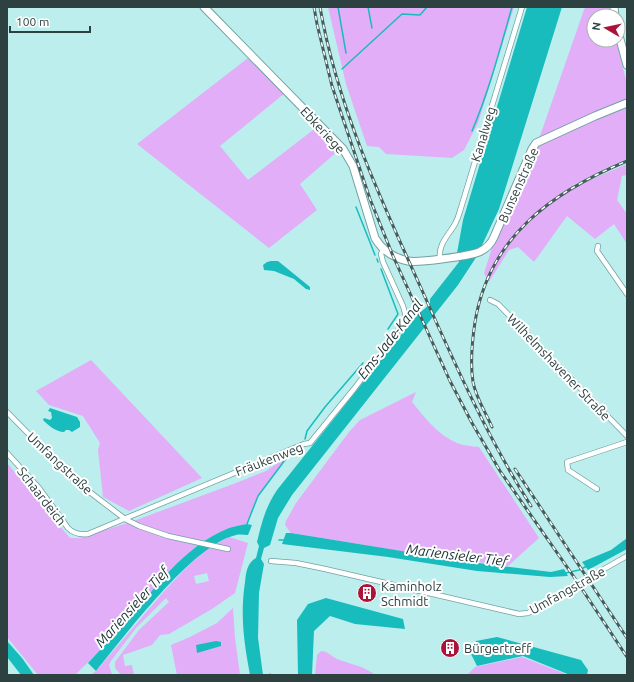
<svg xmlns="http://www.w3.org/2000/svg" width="634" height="682" viewBox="0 0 634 682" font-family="Ubuntu,sans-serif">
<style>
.green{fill:#e1aef7;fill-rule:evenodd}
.water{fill:#19bcbd}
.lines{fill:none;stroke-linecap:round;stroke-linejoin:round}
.stream{stroke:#19bcbd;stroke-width:1.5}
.street-casing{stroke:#71a1a1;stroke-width:6}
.secondary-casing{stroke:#71a1a1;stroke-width:9}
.street{stroke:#fff;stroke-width:4.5}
.secondary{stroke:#fff;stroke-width:7}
.rail-casing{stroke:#445d5d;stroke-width:3}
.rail{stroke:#fff;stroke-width:1.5;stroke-dasharray:4.5;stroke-linecap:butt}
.labels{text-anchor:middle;stroke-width:4;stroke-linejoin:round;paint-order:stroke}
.street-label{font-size:13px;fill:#2d4141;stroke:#fff}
.poi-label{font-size:13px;fill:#2d4141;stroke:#fff;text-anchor:start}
.water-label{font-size:14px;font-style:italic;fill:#162e2e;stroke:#fff}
</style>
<rect width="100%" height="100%" fill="#bceeee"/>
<g class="green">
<polygon points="328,7 514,7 478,123 464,150 452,158 386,154 379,147 367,146 346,84"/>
<polygon points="585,7 609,7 611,16 594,16 594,40 616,40 627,84 627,159 606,168 573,185 574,187 627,164 627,175 622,176 617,200 627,214 627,244 614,224 595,239 567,216 534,262 518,247 509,250 489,282 484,273 493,245 540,136"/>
<polygon points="248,58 285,93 220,146 248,180 317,127 339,150 300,184 317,210 269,248 137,144"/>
<polygon points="91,360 202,478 129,511 103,497 98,450 100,443 83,416 49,405 36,391"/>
<path d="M416,392L412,402C424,417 439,436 457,443C464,446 472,446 479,447L539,538L508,566L424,555L291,533L285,525L286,521L296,503L349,432L360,420Z"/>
<path d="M288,456L258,496L247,524C241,525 235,526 229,528C183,546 153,591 122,627C108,644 91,659 75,675H38L7,637V463L70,538H79L131,522L236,483L266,471Z"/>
<path d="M229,537L248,543L235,593L212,609L169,634L160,635L152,645L123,655L125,666L132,665L134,675H121L115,668V662L139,630L169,602L166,598L136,628L111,661L109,665L112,675H91L96,671L166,589L189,565L207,549ZM207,573L209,581L196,584L194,576Z"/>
<polygon points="233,608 235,638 240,675 177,675 171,645 190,637 217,623"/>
<path d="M321,651C328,651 331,656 337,659C349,664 365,666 375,675H315L317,655Z"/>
<polygon points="522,657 568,675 467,675 475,667"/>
</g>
<g class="water">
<path d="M527,7H562L499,209L477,256L458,285L292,495L278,518L270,545L264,548L261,559L264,564L259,593L258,638L263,675H250C244,642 240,616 245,582C246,572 247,563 256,558L259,546L257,542C262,522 265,508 277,490L416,316L430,304V299L459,262L458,254L457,253L463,220Z"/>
<polygon points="271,261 278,261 310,287 310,290 306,289 294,279 274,271 264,270 263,265 267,262"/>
<path d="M50,408L77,417L80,422V427L72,432L69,430H66L64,432C56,432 48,425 43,420L44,418L50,420L52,418L51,412L48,411Z"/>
<path d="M247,524L252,525L248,535C244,535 240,534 236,535C192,545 125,636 96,671L88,663C99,651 111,639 122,627C153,591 183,546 229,528C235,526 241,525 247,524Z"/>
<polygon points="286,533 291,533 463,561 551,572 564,569 568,576 550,577 477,571 388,557 282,544"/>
<polygon points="627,538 627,549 588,570 582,562 611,550"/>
<polygon points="326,598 403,619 405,629 355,624 330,616 314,631 312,675 298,675 297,620 308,604"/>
<polygon points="497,637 581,660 588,670 587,675 570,675 523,656 477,666 470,652 476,641"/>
<polygon points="7,641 22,658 34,675 21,675 7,657"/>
<polygon points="216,641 221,642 221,646 197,653 196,645"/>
</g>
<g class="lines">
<g class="stream">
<polyline points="338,7 346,53"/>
<polyline points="368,7 372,28"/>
<polyline points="342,69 402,14 420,15 427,7"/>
<path d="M472,131C489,91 500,49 512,7"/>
<polyline points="356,207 375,255"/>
<polyline points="377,259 378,262"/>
<polyline points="381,269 398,314 388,329"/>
<polyline points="305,439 307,431 325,407 363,363"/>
<polyline points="247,524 258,496 288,456 299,450"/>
<polyline points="279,540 285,540"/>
<polyline points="566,573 579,570 587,566"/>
<polyline points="270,674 271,675"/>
</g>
<defs>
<g id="street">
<polyline points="598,246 597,251 627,294"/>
<path d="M440,259C438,244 448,236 455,224C457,220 459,215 460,211L522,7"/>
<polyline points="490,300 498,304 627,436"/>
<polyline points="7,412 74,480 125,519 139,526 168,536 228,549"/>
<path d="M7,453L39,488L68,528C74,534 80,535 88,534L304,444L310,443L354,389L402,325L405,319V313L403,306L383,262L381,254L383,249"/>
<polyline points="597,489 568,470 567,462 627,442"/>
<polyline points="271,561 296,563 325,569 519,614 528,613 588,579 597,573 627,556"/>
</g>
<g id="secondary">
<path d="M204,7L343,149L353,166L375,238C382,250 394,258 408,261C418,263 469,256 479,252C486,249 491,244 494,237L532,149L536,143L595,116L627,103"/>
<polyline points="614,7 615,16"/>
<polyline points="618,32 627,65"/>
</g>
</defs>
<use href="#street" class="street-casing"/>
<use href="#secondary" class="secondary-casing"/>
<use href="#street" class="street"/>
<use href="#secondary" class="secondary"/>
<defs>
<g id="rail">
<polyline points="314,7 317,24 332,86 370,199 393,256 450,381 472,423 500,471 574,577 627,657"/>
<path d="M320,7C337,105 380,198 421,288C454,362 487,437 531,506"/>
<path d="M492,427C486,413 476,398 473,382C470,363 472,342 475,322C489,237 552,192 627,161"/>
<polyline points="515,469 627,638"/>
</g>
</defs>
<use href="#rail" class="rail-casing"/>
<use href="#rail" class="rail"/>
</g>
<defs>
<symbol id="building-disc" viewBox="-11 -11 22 22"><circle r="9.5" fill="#aa1439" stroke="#fff"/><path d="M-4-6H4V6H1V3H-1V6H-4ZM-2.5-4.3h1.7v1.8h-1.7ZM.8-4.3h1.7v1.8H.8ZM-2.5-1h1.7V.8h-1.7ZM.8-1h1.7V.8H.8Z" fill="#fff"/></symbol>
</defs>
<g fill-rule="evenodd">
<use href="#building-disc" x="356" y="582" width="22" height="22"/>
<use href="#building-disc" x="439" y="637" width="22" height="22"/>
</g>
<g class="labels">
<g class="street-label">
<text transform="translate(323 130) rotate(47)" y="5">Ebkeriege</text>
<text transform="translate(483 134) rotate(-73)" y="5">Kanalweg</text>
<text transform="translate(518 185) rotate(-66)" y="5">Bunsenstraße</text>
<text transform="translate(559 367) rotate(46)" y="5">Wilhelmshavener Straße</text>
<text transform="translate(269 459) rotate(-21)" y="5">Fräukenweg</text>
<text transform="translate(60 463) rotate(43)" y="5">Umfangstraße</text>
<text transform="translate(42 496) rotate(52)" y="5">Schaardeich</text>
<text transform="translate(567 590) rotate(-29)" y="5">Umfangstraße</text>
</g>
<g class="poi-label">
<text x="381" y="591">Kaminholz<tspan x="381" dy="15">Schmidt</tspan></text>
<text x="464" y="653">Bürgertreff</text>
</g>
<g class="water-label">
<text transform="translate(390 339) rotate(-52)" y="5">Ems-Jade-Kanal</text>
<text transform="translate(457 555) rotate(7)" y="5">Mariensieler Tief</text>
<text transform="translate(132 607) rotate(-48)" y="5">Mariensieler Tief</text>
</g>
</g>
<rect width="634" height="682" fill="none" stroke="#2d4141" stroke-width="16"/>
<g transform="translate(606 28) rotate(279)"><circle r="19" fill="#ffffff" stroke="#abb3b3"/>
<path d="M0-3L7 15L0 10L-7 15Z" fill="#aa1439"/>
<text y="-6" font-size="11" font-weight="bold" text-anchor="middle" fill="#2d4141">N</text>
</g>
<path d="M10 26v6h80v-6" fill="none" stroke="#2d4141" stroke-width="2"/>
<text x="16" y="26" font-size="12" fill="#2d4141" stroke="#ffffff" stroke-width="3" paint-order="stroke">100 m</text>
</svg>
